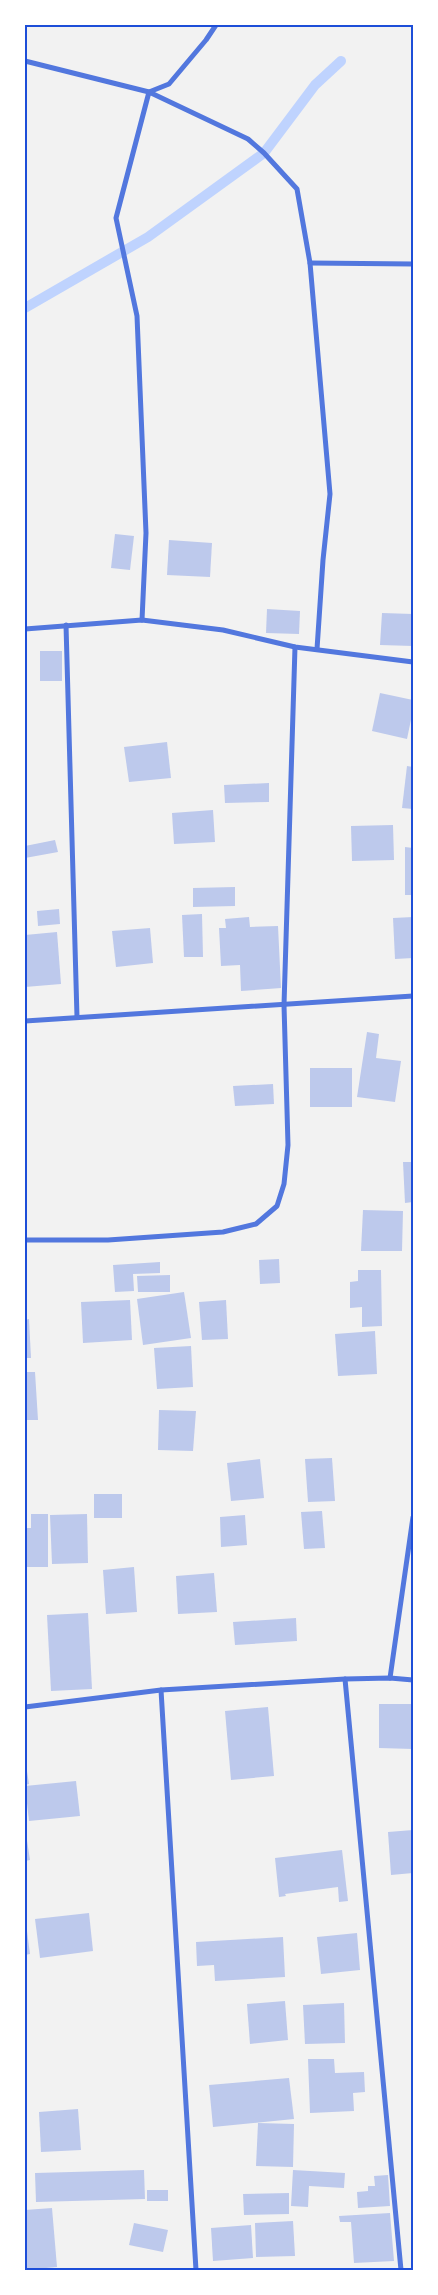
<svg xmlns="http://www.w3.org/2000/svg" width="438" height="2295" viewBox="0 0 438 2295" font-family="Jost,sans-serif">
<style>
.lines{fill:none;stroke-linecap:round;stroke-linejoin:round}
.stream{stroke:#bfd3fe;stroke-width:10}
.building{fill:#bdc9ec}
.minor{stroke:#5277de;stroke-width:5}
.neatline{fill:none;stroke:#1d4ed8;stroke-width:2}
</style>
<rect width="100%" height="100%" fill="#f2f2f2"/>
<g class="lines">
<polyline class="stream" points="25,308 148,237 264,153 315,85 341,61"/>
</g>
<g class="building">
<polygon points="115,534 134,536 130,570 111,568"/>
<polygon points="169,540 212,543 210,577 167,575"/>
<polygon points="267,609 300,611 299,634 266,633"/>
<polygon points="382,613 413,614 413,646 380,645"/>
<rect x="40" y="651" width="22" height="30"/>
<polygon points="380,693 413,700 413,710 407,739 372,731"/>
<polygon points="167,742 171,778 129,782 124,747"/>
<polygon points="407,766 413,767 413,809 402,808"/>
<polygon points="269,783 269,802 225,803 224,785"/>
<polygon points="213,810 215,842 174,844 172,813"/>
<polygon points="393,825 394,860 352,861 351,826"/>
<polygon points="55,840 58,852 25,858 25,846"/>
<polygon points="405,847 413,848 413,895 405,895"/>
<polygon points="235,887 235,906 193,907 193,888"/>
<polygon points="59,909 60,924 38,926 37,911"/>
<polygon points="202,914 203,957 184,957 182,915"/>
<polygon points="249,917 250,927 278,926 281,988 241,991 240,965 221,966 219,928 226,928 225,919"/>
<polygon points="413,917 413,958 395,959 393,918"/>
<polygon points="150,928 153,963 116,967 112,931"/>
<polygon points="57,932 61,984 25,987 25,935"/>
<polygon points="367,1032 379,1034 376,1058 401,1061 395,1102 357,1097"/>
<rect x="310" y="1068" width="42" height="39"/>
<polygon points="273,1084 274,1104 235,1106 233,1086"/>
<polygon points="403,1162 413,1162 413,1202 405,1203"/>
<polygon points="363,1210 403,1211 402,1251 361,1251"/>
<polygon points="279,1259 280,1283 260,1284 259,1260"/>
<polygon points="160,1262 160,1273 133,1274 134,1291 115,1292 113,1265"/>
<polygon points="358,1270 381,1270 382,1326 362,1327 362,1307 350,1308 350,1282 358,1281"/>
<polygon points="170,1275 170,1292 138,1292 137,1276"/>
<polygon points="184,1292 191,1338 143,1345 137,1299"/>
<polygon points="130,1300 132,1340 83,1343 81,1302"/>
<polygon points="226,1300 228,1339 202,1340 199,1302"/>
<polygon points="29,1319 31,1358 25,1358 25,1320"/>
<polygon points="375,1331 377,1374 338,1376 335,1334"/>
<polygon points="191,1346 193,1387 157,1389 154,1348"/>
<polygon points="25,1372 35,1372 38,1420 25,1420"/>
<polygon points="159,1410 196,1411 193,1451 158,1450"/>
<polygon points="332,1458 335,1501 308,1502 305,1459"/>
<polygon points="260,1459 264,1498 231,1501 227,1463"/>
<rect x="94" y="1494" width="28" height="24"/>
<polygon points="322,1511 325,1548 304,1549 301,1512"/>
<polygon points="31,1514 48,1514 48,1567 25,1567 25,1528 31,1528"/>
<polygon points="87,1514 88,1563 52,1564 50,1515"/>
<polygon points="245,1515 247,1545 221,1547 220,1517"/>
<polygon points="134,1567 137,1612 106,1614 103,1570"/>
<polygon points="214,1573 217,1612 178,1614 176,1576"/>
<polygon points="88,1613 92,1689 51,1691 47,1615"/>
<polygon points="296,1618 297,1641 235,1645 233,1622"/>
<polygon points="379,1704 413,1704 413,1749 379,1748"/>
<polygon points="268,1707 274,1776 231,1780 225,1711"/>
<polygon points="25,1758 29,1784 25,1785"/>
<polygon points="76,1781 80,1816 29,1821 25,1786"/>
<polygon points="25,1827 30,1860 25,1861"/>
<polygon points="413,1830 413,1873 391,1875 388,1832"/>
<polygon points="342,1850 348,1901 339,1902 338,1887 285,1894 286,1896 279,1897 275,1858"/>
<polygon points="89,1913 93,1951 40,1958 35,1919"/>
<polygon points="25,1916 30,1954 25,1955"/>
<polygon points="357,1933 360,1970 321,1974 317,1937"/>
<polygon points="283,1937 285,1977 215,1981 214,1965 197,1966 196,1942"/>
<polygon points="285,2001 288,2040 250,2044 247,2004"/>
<polygon points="344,2003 345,2043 305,2044 303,2005"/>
<polygon points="308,2059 334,2059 335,2073 364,2072 365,2092 353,2093 354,2111 310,2113"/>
<polygon points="289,2078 294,2119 213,2127 209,2085"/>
<polygon points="78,2109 81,2150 41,2152 39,2112"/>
<polygon points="258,2123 294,2124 293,2167 256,2166"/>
<polygon points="144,2170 145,2199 36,2202 35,2173"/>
<polygon points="293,2170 345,2173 344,2188 309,2186 308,2207 291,2206"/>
<polygon points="388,2175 390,2206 358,2208 357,2192 368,2191 368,2186 375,2186 374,2176"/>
<rect x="147" y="2190" width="21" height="11"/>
<polygon points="289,2193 289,2214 244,2215 243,2194"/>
<polygon points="52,2208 57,2267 25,2270 25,2210"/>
<polygon points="390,2213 394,2261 354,2263 351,2222 340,2222 339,2216"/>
<polygon points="293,2221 295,2256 256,2257 255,2223"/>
<polygon points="134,2223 168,2230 163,2252 129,2245"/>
<polygon points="251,2225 253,2258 213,2261 211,2228"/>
</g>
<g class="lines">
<g class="minor">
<polyline points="25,61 149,92 169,84 206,40 216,25"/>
<polyline points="310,263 413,264"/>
<polyline points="142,620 146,533 137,316 116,218 149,92 248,139 264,153 297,189 310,263 330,494 323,560 317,649"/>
<polyline points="66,625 77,1017"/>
<polyline points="25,629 142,620 223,630 295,647 413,662"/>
<polyline points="25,1021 413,996"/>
<polyline points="25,1240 108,1240 223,1232 256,1224 277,1206 284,1184 288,1145 284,1005 295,647"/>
<polyline points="390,1678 413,1517"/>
<polyline points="345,1679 401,2270"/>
<polyline points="161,1690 196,2270"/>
<polyline points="25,1707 161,1690 345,1679 390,1678 413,1680"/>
</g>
</g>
<rect width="438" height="2295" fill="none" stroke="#ffffff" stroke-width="52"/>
<rect x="26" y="26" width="386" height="2243" class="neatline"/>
</svg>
